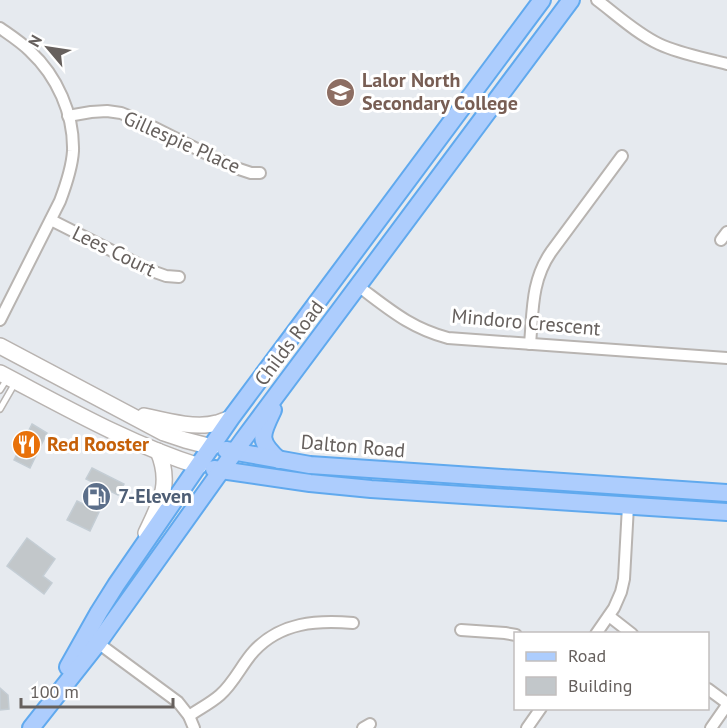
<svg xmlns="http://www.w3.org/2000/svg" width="727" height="728" viewBox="0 0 727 728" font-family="'PT Sans',sans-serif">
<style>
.building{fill:#c2c7ca;stroke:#c4cdd4;stroke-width:1.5}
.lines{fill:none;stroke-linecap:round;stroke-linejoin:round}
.lane-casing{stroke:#b8b4b1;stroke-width:8}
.street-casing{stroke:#b8b4b1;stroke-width:14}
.secondary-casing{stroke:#b8b3b0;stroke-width:18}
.primary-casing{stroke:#60a9ee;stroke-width:20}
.lane{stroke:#fff;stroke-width:5}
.street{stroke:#fff;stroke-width:10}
.secondary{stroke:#fff;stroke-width:15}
.primary{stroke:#adcdfd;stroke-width:16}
.labels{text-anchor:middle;stroke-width:6;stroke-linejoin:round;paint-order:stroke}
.education-label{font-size:20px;font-weight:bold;fill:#785e54;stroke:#fff;text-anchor:start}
.street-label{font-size:20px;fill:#66605d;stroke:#fff}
.food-label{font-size:20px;font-weight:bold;fill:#c56008;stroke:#fff;text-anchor:start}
.service-label{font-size:20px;font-weight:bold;fill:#4e5e75;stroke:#fff;text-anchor:start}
</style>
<rect width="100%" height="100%" fill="#e6eaef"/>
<g class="building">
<polygon points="32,424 47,433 30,468 14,460"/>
<polygon points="92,468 124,484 118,495 86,479"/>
<polygon points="77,501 99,512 90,531 67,520"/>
<polygon points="27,538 55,559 43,576 52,583 44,594 7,566"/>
<polygon points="0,688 8,695 9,709 0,710"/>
</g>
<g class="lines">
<defs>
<g id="lane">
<polyline points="0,390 7,379"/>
<polyline points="0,409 15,383"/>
</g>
<g id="street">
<path d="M597,0C617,15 636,33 659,44C680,54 705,58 727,64"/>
<path d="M0,28C10,35 21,42 30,51C57,76 74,114 73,151C72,168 66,185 60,201L0,320"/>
<polyline points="68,116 91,112 107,111 121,113 143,122 233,167 251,173 260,173"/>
<polyline points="51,220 152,271 166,276 179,277"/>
<polyline points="721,240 727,232"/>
<path d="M358,286C389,309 410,328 448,338L727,358"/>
<path d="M530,344C533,311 531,281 551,252L622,156"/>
<polyline points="609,616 632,634"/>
<polyline points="461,630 505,633 516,635"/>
<polyline points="596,634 614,608 621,592 624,579 628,506"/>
<polyline points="98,643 178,702 189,716 194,728"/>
<polyline points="708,689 727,703"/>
<path d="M189,716C199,709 211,703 220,695C234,683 242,664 254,651C281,622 317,620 353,623"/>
<polyline points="363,728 370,724"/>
<polyline points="527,728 541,708"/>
<polyline points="711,728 727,705"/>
</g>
<g id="secondary">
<polyline points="0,346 164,433 185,440 212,447"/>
<path d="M0,373C63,406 131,445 199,466"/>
<path d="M144,416C166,421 196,429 217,423C222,422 227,419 231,418"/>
<path d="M146,533C160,503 172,484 158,451"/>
</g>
<g id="primary">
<path d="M273,410C261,435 257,440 279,460"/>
<polyline points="226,450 310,465 727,493"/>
<polyline points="214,469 310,483 371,489 727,512"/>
<polyline points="68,667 99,612 116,585 231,418 542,0"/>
<polyline points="31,728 98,643 243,440 571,0"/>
</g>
</defs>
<use href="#lane" class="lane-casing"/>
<use href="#street" class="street-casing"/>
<use href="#secondary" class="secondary-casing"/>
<use href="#primary" class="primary-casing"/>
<use href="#lane" class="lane"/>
<use href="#street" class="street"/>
<use href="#secondary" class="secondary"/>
<use href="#primary" class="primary"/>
</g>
<defs>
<symbol id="school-disc" viewBox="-11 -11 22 22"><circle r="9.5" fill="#8d6e63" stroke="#fff"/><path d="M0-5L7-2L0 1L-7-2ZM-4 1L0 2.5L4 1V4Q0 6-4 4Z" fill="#fff"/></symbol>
<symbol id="restaurant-disc" viewBox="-11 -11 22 22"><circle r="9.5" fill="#e8710a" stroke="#fff"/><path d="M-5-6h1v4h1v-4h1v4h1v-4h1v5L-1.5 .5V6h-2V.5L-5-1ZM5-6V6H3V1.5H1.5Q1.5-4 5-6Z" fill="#fff"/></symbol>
<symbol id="fuel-disc" viewBox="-11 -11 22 22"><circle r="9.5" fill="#5c6f8a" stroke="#fff"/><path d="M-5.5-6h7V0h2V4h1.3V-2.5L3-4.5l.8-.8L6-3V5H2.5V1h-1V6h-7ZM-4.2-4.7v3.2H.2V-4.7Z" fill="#fff"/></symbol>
</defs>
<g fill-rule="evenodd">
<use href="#school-disc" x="324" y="76" width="33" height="33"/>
<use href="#restaurant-disc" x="10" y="428" width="33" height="33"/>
<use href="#fuel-disc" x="80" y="480" width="33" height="33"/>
</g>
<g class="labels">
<g class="education-label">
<text x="362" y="87">Lalor North<tspan x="362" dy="23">Secondary College</tspan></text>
</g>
<g class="street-label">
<text transform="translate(182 142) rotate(24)" y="7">Gillespie Place</text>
<text transform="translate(114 251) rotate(26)" y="7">Lees Court</text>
<text transform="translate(526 322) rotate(5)" y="7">Mindoro Crescent</text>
<text transform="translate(289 343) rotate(-53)" y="7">Childs Road</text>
<text transform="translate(353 446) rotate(5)" y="7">Dalton Road</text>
</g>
<g class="food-label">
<text x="47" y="451">Red Rooster</text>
</g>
<g class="service-label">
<text x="118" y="503">7-Eleven</text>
</g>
</g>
<rect x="514" y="632" width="195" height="78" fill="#ffffff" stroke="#c2bfbe" stroke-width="1.5"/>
<rect x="526" y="652" width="30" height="9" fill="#adcdfd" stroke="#c2bfbe" stroke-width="1.5"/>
<text x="568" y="662" font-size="18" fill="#66605d">Road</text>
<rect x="526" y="677" width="30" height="18" fill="#c2c7ca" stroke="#c2bfbe" stroke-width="1.5"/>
<text x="568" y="692" font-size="18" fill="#66605d">Building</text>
<g transform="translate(48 48) rotate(299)" stroke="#ffffff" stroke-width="4.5" paint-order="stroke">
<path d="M0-4.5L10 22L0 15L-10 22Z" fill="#66605d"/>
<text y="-9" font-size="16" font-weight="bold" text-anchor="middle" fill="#66605d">N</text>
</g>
<path d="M21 698v9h152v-9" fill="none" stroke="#66605d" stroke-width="3"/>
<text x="30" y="698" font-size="18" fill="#66605d" stroke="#ffffff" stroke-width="4.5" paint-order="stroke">100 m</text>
</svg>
